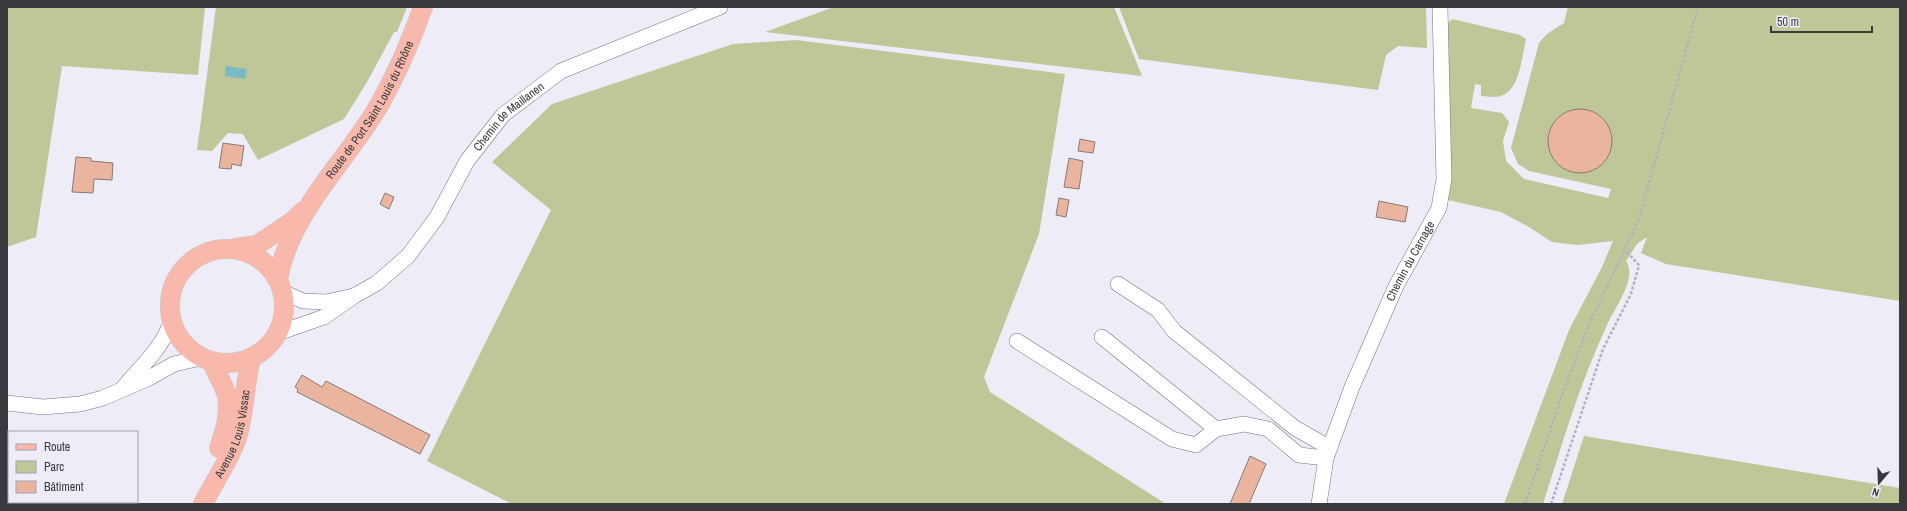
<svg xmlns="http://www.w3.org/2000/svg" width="1907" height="511" viewBox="0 0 1907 511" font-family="'Archivo Narrow',sans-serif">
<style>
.green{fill:#bfc697}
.water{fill:#76bbc5}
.building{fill:#ebb49e;stroke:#867b77}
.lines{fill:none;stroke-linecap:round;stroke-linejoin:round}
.minor-casing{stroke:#74737d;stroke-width:16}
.major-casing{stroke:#cccccd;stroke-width:20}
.path{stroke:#b3b2bb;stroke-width:2.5;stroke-dasharray:3 2;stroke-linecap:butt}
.minor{stroke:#fff;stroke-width:15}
.major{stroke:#f8b8ac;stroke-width:19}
.labels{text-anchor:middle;stroke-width:4;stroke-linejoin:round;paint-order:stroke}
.street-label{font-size:12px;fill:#39393d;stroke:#edecf7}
</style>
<rect width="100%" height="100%" fill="#edecf7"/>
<g class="green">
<polygon points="7,7 205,7 198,75 62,66 36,237 7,247"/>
<polygon points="216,7 407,7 397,32 394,32 367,82 344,119 258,160 243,134 228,133 212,151 197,150"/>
<polygon points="834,7 1114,7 1142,76 765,32"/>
<polygon points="1119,7 1426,7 1427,48 1398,46 1386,55 1378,90 1139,59"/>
<path d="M1568,7H1900V301L1666,264L1641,253L1647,237L1637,244L1626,261C1638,278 1614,309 1607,325C1580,383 1562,444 1543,504H1504L1569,330L1602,267L1613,241L1577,245L1552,242L1529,227L1501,212L1448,200L1447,24L1452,19L1520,35L1526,39C1522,55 1520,92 1500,96C1495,98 1487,96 1481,96V85L1475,84L1471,108L1502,113L1509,122L1503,141L1506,161L1524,179L1608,198L1611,189L1529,171L1518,164L1511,148L1539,43L1547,34L1564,23Z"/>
<polygon points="796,40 1065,74 1039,234 984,377 990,392 1166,504 512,504 427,461 551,210 492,162 552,104 733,44"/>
<polygon points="1584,436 1900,488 1900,504 1562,504"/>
</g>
<polygon class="water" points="226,66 247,69 245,79 225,76"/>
<g class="building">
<circle cx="1580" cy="141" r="32"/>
<polygon points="1080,139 1095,142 1093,153 1078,151"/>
<polygon points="223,143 244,146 241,166 232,164 231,169 219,168"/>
<polygon points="76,157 91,158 91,161 113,163 112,180 94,179 93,193 72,192"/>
<polygon points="1069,158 1083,161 1079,189 1064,187"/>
<polygon points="385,193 394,197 389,209 380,204"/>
<polygon points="1059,198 1069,200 1066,217 1056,215"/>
<polygon points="1379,201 1408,207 1405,222 1376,217"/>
<polygon points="302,375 322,387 326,381 430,435 420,454 297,392 298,389 295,387"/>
<polygon points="1250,456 1266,464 1249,504 1230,504"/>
</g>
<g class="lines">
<defs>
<g id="minor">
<polyline points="1118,284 1158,310 1174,331 1295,428 1330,448"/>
<path id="s1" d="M354,296L377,283L408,256L437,217L467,161L503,115L561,71L720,7"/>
<polyline points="278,333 324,317 354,296 326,302 303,301 283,292"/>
<polyline points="1102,337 1216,429 1244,424 1268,429 1299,455 1326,458"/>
<polyline points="1017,341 1172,439 1196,445 1216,429"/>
<path d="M123,388C141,366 162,349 171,322"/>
<polyline points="7,403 43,407 80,404 103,398 149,378 174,364 201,358"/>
<path id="s2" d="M1319,504L1326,458L1352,387L1396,286L1439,208L1444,179L1440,7"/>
</g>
<g id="major">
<polyline points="235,248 257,245 293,221 302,212"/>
<circle cx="227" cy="306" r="57"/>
<path id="s3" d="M278,279C290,214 341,167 375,112C395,79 410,43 423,7"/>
<path d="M212,362C216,373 224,385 227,396C230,414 225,431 219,448"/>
<path id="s4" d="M203,504C213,484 228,462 236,441C245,415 244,386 251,359"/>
</g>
</defs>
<use href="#minor" class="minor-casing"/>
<use href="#major" class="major-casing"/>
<g class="path">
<polyline points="1525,504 1560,401 1587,329 1639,219 1698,7"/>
<polyline points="1551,504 1603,349 1631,294 1639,265 1625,250"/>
</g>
<use href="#minor" class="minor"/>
<use href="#major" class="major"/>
</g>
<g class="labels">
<g class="street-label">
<text dy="4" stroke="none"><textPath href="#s3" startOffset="194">Route de Port Saint Louis du Rhône</textPath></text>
<text dy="4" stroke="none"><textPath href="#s1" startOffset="241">Chemin de Maillanen</textPath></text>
<text dy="4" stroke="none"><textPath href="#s2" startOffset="261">Chemin du Carnage</textPath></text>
<text dy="4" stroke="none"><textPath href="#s4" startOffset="77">Avenue Louis Vissac</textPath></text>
</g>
</g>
<rect width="1907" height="511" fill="none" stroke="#39393d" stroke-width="16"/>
<rect x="8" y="431" width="130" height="72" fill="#edecf7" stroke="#a5a4ad"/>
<rect x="16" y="444" width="20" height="6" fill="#f8b8ac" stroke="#a5a4ad"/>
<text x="44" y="451" font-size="12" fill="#39393d">Route</text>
<rect x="16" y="461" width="20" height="12" fill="#bfc697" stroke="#a5a4ad"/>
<text x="44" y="471" font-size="12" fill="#39393d">Parc</text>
<rect x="16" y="481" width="20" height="12" fill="#ebb49e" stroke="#a5a4ad"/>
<text x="44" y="491" font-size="12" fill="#39393d">Bâtiment</text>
<g transform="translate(1879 483) rotate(199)" stroke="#edecf7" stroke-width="3" paint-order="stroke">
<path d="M0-3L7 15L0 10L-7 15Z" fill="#39393d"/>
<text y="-6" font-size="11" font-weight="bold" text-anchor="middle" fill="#39393d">N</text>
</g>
<path d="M1771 26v6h101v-6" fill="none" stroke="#39393d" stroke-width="2"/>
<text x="1777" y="26" font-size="12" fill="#39393d" stroke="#edecf7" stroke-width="3" paint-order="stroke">50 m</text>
</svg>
